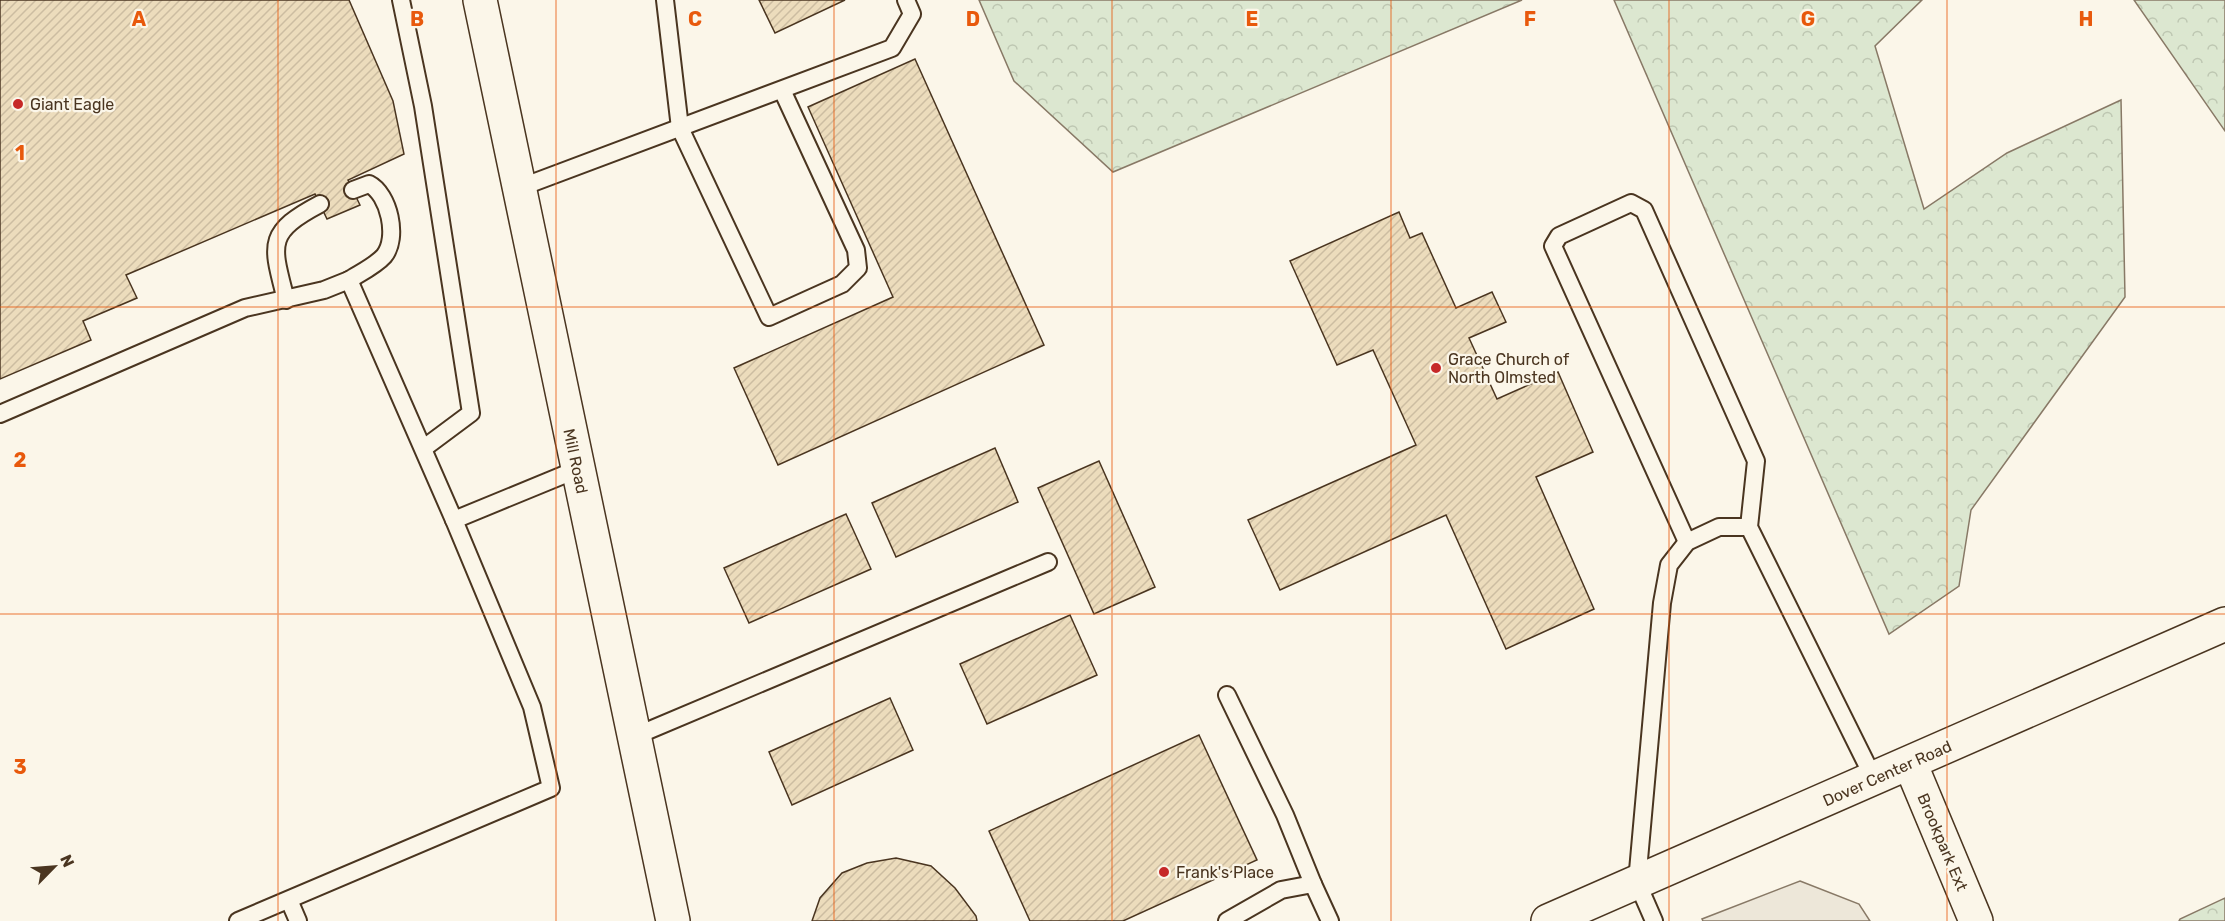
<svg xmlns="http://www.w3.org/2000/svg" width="2225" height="921" viewBox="0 0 2225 921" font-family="Rubik,sans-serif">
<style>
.forest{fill:url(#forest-crowns);stroke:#887966;stroke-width:1.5}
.parking{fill:#ede7d9;stroke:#887966;stroke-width:1.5}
.building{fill:url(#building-hatch);stroke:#4a3520;stroke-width:1.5}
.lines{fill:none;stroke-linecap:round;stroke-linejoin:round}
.service-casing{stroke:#4a3520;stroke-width:20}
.tertiary-casing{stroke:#4a3520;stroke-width:36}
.service{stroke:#fbf6e9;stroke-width:16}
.tertiary{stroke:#fbf6e9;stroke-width:33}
.grid{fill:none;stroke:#e8590c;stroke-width:1.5;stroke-opacity:0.55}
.poi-dot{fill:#c62828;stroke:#fbf6e9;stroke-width:2}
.labels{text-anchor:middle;stroke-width:4.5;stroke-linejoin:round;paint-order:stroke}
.poi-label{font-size:16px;fill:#4a3520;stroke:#fbf6e9;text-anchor:start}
.street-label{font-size:16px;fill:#4a3520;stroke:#fbf6e9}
.grid-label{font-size:20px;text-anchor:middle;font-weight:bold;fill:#e8590c;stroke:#fbf6e9;stroke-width:4.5;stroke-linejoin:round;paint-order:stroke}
</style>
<defs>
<pattern id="forest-crowns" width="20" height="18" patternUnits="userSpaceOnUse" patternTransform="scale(1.5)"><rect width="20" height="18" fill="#dce7d0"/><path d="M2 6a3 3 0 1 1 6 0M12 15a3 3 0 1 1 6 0" fill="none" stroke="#bec7b2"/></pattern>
<pattern id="building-hatch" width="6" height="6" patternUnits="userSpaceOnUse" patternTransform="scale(1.5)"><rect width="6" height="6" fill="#ecdcbc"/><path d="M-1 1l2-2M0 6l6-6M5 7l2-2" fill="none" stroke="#ccbda1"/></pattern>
</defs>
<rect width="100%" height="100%" fill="#fbf6e9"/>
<g class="forest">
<polygon points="979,0 1522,0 1113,172 1014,81"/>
<polygon points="1614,0 1922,0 1875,46 1924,209 2007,153 2121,100 2125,297 1971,510 1959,586 1889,634"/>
<polygon points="2134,0 2225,0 2225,131"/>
<polygon points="2225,898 2225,921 2179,921 2180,919"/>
</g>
<polygon class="parking" points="1800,881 1859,904 1870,921 1703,921 1702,919"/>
<g class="building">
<polygon points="0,0 349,0 393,101 404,154 348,180 360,205 327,219 315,194 126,275 137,298 83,321 91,340 0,379"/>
<polygon points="759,0 845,0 775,33"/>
<polygon points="915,59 1044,345 778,465 734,368 893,297 808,107"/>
<polygon points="1399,212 1410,238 1422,233 1456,308 1492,292 1506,322 1469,338 1497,399 1558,372 1593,452 1536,477 1594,609 1506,649 1446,515 1280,590 1248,520 1416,445 1373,350 1337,365 1290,261"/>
<polygon points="995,448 1018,502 896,557 872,503"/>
<polygon points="1099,461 1155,587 1094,614 1038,488"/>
<polygon points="846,514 871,569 749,623 724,568"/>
<polygon points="1070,615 1097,675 987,724 960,664"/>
<polygon points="890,698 913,750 792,805 769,752"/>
<polygon points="1199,735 1257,860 1123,921 1030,921 989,831"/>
<polygon points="896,858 931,866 955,888 976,916 977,921 812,921 820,898 842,873 867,863"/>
</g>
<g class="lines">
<defs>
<g id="service">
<polyline points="401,0 423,106 471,413 424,448"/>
<polyline points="665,0 680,128 769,317 842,284 858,268 856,250 782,90"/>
<polyline points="519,188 892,48 912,14 906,0"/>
<path d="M349,280C360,273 375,266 384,256C399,238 389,194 369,184L353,190"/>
<path d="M286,300C272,245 265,233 320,204"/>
<polyline points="0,414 245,308 324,290 349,280 454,520"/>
<polyline points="1687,542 1553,246 1559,236 1631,203 1644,210 1756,461 1749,527 1874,779"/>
<polyline points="1227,695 1285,815 1313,884"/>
<polyline points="633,737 1048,562"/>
<polyline points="289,900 298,921"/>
<polyline points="238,921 551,788 532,707 454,520 578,469"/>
<polyline points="1227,921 1281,890 1313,884 1330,921"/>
<polyline points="1654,921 1637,882 1662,603 1669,565 1687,542 1719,527 1749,527"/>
</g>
<g id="tertiary">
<polyline points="480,0 673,921"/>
<polyline points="1910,763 1976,921"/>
<polyline points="1548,921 2225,624"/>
</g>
</defs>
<use href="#service" class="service-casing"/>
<use href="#tertiary" class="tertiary-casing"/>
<use href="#service" class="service"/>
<use href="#tertiary" class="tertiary"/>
</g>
<path class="grid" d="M278,0V921M556,0V921M834,0V921M1112,0V921M1391,0V921M1669,0V921M1947,0V921M0,307H2225M0,614H2225"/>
<g class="poi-dot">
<circle cx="18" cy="104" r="6"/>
<circle cx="1436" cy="368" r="6"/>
<circle cx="1164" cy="872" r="6"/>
</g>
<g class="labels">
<g class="poi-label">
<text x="30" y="110">Giant Eagle</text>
<text x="1448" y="365">Grace Church of<tspan x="1448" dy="18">North Olmsted</tspan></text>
<text x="1176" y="878">Frank's Place</text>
</g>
<g class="street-label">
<text transform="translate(576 461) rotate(78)" y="6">Mill Road</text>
<text transform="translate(1887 773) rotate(-24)" y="6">Dover Center Road</text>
<text transform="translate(1943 842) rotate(67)" y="6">Brookpark Ext</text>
</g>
</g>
<g class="grid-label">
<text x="139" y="26">A</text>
<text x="417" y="26">B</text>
<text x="695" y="26">C</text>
<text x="973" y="26">D</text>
<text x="1252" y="26">E</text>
<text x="1530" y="26">F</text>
<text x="1808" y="26">G</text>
<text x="2086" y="26">H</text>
<text x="20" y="160">1</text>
<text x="20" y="467">2</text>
<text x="20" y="774">3</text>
</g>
<g transform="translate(54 867) rotate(65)" stroke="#fbf6e9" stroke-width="4.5" paint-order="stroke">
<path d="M0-4.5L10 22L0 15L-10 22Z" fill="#4a3520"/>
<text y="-9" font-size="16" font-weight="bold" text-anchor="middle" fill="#4a3520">N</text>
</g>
</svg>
